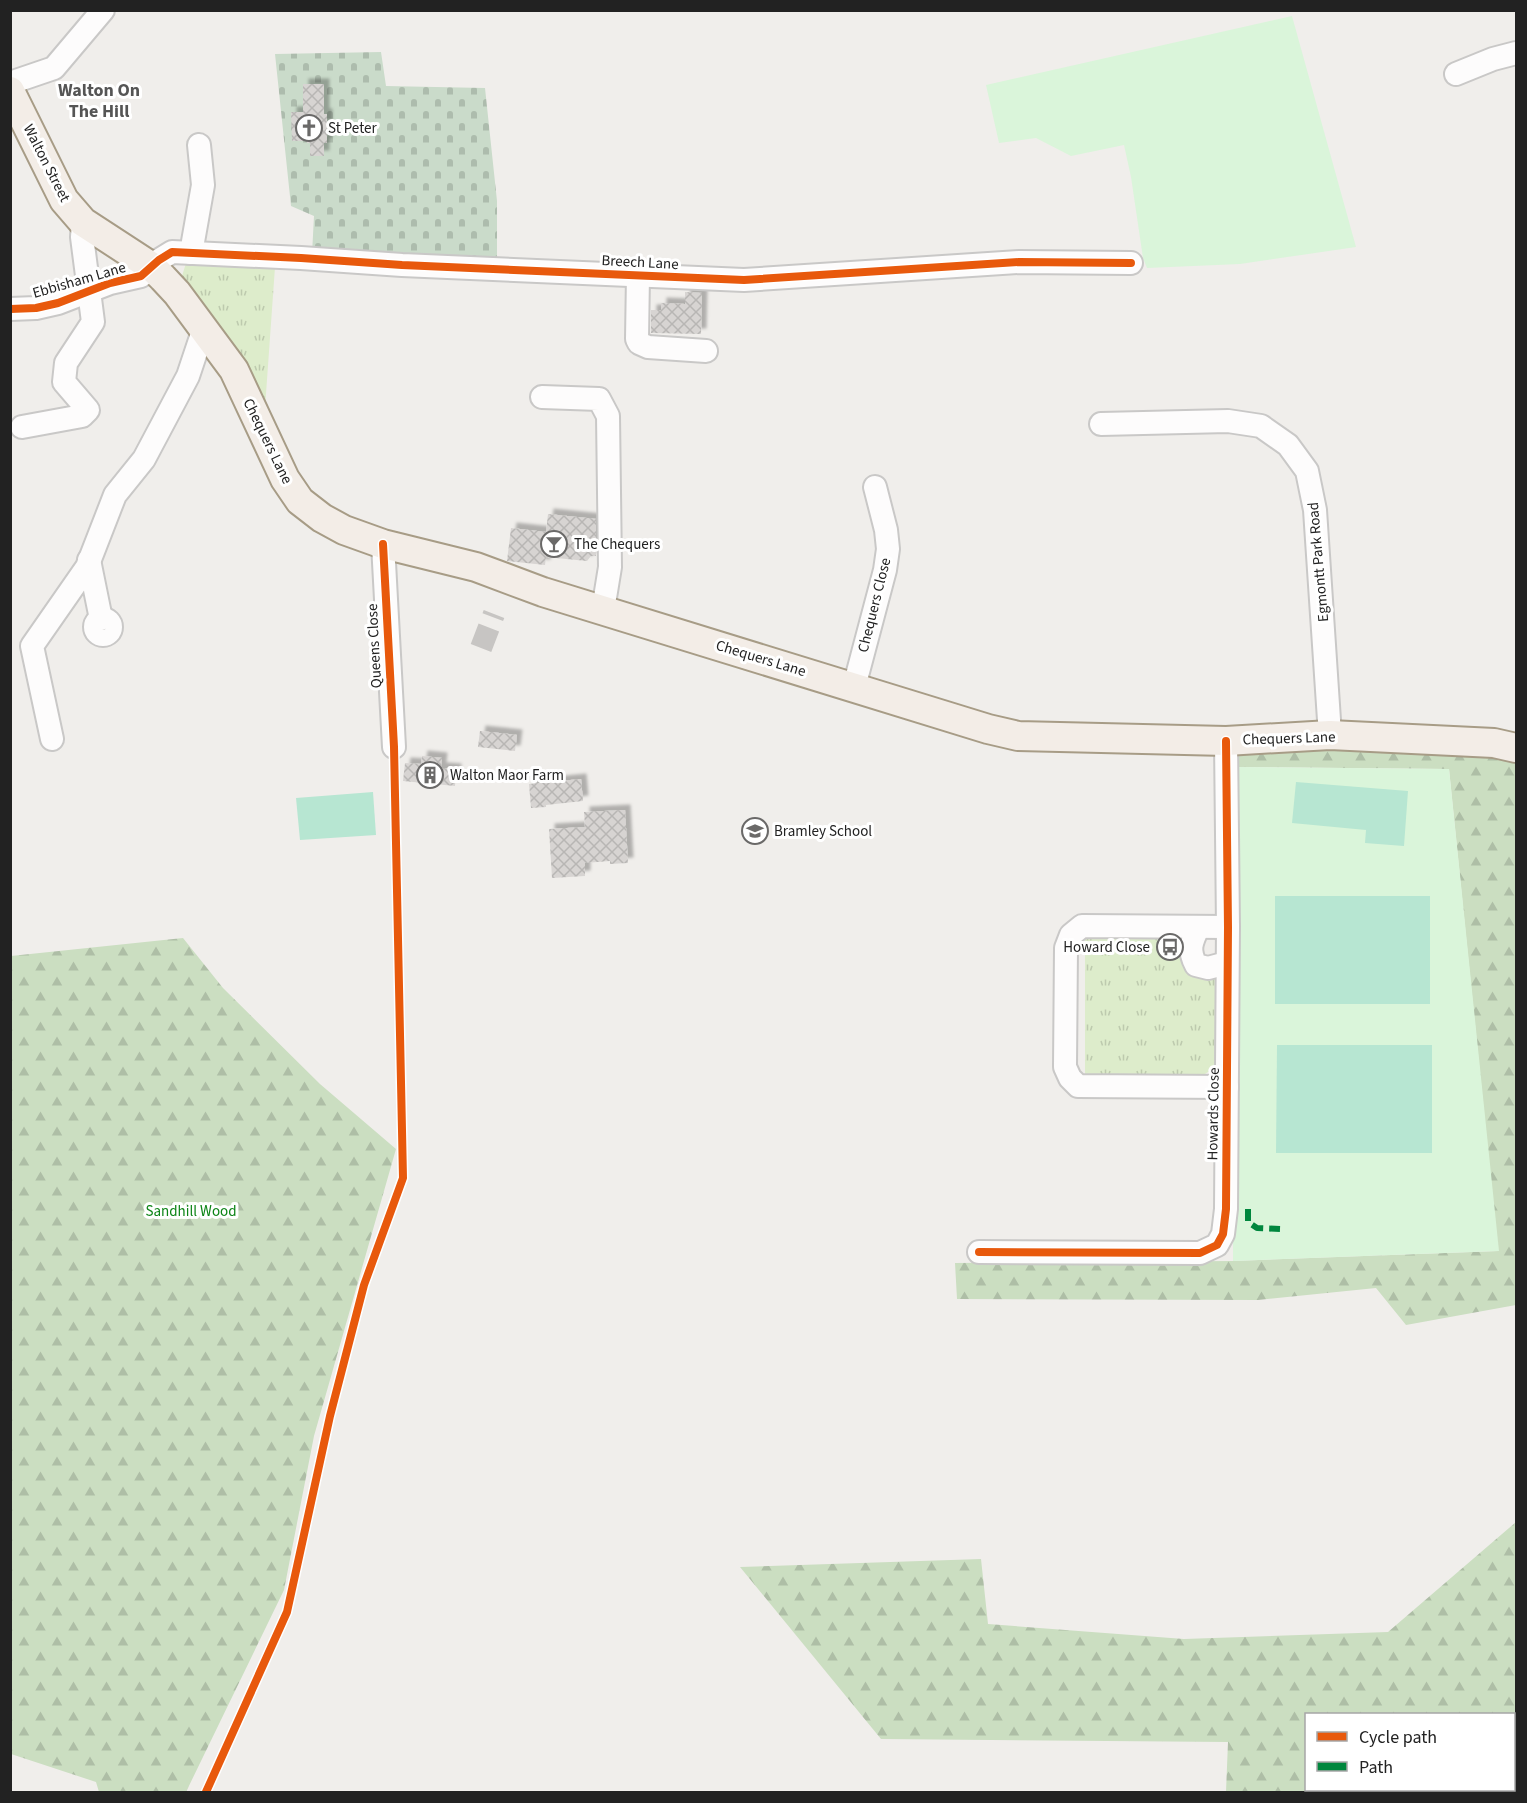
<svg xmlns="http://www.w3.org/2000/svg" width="1527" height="1803" viewBox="0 0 1527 1803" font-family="'Source Sans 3',sans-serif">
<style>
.grass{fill:url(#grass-tufts)}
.forest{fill:url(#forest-firs);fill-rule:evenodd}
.cemetery{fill:url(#cemetery-stones)}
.park{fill:#daf5da}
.pitch{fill:#b7e6d2}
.building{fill:url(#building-cross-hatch);filter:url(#shadow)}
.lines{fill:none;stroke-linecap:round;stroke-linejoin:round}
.minor-tunnel{stroke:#c7c5c3;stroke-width:22;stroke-dasharray:22 11;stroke-linecap:butt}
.minor-casing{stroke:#c9c8c7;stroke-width:26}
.major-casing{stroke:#a79c86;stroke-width:32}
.minor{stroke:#fdfcfc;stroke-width:22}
.major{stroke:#f3ede7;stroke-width:28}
.quiet{stroke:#00873e;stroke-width:6;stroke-dasharray:12 6;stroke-linecap:butt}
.cycleway-casing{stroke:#fff;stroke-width:11}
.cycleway{stroke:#e8590c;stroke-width:8}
.labels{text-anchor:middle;stroke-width:6;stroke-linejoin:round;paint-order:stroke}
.poi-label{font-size:15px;fill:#222;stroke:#fff;text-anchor:start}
.street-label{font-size:15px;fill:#222;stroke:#fff}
.park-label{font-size:15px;fill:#0c8416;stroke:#fff}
.quarter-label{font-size:18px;font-weight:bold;fill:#555;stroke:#fff}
</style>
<defs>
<pattern id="grass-tufts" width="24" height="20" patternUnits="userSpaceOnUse" patternTransform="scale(1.5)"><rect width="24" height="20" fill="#ddeccb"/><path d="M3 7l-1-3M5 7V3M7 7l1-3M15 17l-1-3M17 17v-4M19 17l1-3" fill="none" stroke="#bdcaae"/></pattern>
<pattern id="forest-firs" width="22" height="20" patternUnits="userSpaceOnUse" patternTransform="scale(1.5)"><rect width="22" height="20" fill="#cbdec1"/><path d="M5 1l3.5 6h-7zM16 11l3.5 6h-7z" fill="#aebea6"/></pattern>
<pattern id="cemetery-stones" width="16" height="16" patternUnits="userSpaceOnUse" patternTransform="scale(1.5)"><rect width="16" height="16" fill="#cadbca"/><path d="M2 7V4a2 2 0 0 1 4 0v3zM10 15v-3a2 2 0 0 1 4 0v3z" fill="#adbcad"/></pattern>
<pattern id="building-cross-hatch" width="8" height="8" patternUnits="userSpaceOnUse" patternTransform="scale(1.5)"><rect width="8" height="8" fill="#d7d4d2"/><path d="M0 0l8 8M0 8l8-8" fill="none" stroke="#b8b6b4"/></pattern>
<filter id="shadow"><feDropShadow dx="5.5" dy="-5.5" stdDeviation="1.5" flood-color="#0004"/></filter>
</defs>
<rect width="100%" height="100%" fill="#f0eeeb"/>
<g class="grass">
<polygon points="186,263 275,267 265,408 229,338 182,276"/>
<polygon points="1186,933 1219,975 1216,1061 1211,1070 1199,1078 1085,1077 1085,935"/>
</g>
<g class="forest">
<polygon points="1326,748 1494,754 1516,762 1516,1305 1406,1325 1376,1288 1258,1300 957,1299 955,1263 1233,1261 1498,1251 1449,769 1233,767 1234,752"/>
<polygon points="183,938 223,988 320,1084 396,1149 314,1436 284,1590 186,1792 99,1792 96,1782 11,1754 11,956"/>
<path d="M1516,1522V1792H1226L1228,1742L881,1739L740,1567L981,1559L988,1624L1184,1639L1388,1632ZM1306,1714H1514V1790H1306Z"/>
</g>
<polygon class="cemetery" points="381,52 386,86 485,88 497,201 497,263 312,254 314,216 291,206 275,54"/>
<g class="park">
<polygon points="1292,16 1356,247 1240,264 1147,268 1143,258 1131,177 1124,145 1071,156 1036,138 999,143 986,85"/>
<polygon points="1233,767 1449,769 1499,1251 1233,1261"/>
</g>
<g class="pitch">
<polygon points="1296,782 1408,791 1404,846 1365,843 1366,830 1292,823"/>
<polygon points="373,792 376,835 300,840 296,798"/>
<rect x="1275" y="896" width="155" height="108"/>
<polygon points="1277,1045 1432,1045 1432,1153 1276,1153"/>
</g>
<g class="building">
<polygon points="303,84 324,84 324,114 327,114 327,143 324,143 324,156 310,156 310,143 307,143 307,141 292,141 291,112 303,112"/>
<polygon points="685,292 702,293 701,334 651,333 651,310 661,310 661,303 685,304"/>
<polygon points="548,514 596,519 596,556 591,556 587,561 546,557 545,565 507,561 511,528 546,532"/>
<polygon points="480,731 517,735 515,751 478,747"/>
<polygon points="422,756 442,758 441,768 456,769 455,786 403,781 405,763 421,764"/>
<polygon points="581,779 583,801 546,805 546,807 531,808 529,784"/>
<polygon points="625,810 628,863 610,864 610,861 585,863 585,876 552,878 549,829 585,827 584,812"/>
</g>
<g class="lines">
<polyline class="minor-tunnel" points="481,648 494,614"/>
<defs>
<g id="minor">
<polyline points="1456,74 1493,59 1516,53"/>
<polyline points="10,83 54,68 103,10"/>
<polyline points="191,253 203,185 199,145"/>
<polyline points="638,275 637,339 639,343 648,347 706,351"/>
<polyline points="10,309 36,308 58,303 110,283 141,276 159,260 172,252 301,258 402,265 744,280 1019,262 1131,263"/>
<polyline points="542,397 599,399 608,416 610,567 603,610"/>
<polyline points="1101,424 1228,421 1261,426 1288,445 1307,471 1315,510 1330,735"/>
<polyline points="22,427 82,416 88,410 64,382 66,363 93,322 82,237 83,222"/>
<polyline points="383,544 394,747"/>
<polyline points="89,560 101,619"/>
<circle cx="103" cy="627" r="8"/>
<polyline points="854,687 885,570 888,549 886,530 875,487"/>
<polyline points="52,739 32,646 87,567 115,495 144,459 188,376 204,328"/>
<path d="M1198,928C1191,943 1188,950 1196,965L1208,968L1227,963"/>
<polyline points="1227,1087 1078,1086 1070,1078 1065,1067 1066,948 1071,935 1082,926 1228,927"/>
<polyline points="979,1252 1200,1253 1217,1245 1223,1234 1226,1209 1228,927 1226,741"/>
</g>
<polyline id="major" points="10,91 64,200 83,222 152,267 163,278 177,293 234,370 285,479 300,501 322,518 344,530 383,544 476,567 543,592 988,729 1018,736 1226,741 1330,735 1494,743 1516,748"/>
</defs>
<use href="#minor" class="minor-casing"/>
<use href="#major" class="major-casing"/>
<use href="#minor" class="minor"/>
<use href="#major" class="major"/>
<polyline class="quiet" points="1248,1209 1248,1222 1257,1228 1280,1229"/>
<defs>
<g id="cycleway">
<polyline points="10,309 36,308 58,303 110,283 141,276 159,260 172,252 301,258 402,265 744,280 1019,262 1131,263"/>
<polyline points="979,1252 1200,1253 1217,1245 1223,1234 1226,1209 1228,927 1226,741"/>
<polyline points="206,1792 287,1612 330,1416 364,1285 403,1178 394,747 383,544"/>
</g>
</defs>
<use href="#cycleway" class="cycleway-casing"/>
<use href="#cycleway" class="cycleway"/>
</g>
<defs>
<symbol id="church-ring" viewBox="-11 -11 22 22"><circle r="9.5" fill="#fff" stroke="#6a6968" stroke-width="1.5"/><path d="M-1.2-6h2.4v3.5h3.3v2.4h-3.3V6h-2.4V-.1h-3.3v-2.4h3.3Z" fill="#6a6968"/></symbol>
<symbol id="bar-ring" viewBox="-11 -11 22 22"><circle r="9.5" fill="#fff" stroke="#6a6968" stroke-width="1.5"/><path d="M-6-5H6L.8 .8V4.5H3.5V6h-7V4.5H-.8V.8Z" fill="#6a6968"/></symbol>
<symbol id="building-ring" viewBox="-11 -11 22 22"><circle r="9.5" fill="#fff" stroke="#6a6968" stroke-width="1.5"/><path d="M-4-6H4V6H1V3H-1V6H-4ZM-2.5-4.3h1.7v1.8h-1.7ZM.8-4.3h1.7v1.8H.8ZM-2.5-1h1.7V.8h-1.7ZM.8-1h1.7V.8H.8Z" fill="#6a6968"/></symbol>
<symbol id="school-ring" viewBox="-11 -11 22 22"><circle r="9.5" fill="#fff" stroke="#6a6968" stroke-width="1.5"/><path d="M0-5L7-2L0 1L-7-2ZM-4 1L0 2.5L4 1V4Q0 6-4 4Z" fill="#6a6968"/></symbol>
<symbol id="bus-ring" viewBox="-11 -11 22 22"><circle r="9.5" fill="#fff" stroke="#6a6968" stroke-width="1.5"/><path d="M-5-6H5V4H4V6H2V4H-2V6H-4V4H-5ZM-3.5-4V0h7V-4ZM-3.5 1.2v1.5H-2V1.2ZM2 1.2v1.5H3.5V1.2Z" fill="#6a6968"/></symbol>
</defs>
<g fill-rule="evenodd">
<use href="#church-ring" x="294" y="113" width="30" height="30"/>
<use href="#bar-ring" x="539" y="529" width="30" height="30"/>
<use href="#building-ring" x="415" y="760" width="30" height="30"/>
<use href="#school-ring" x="740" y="816" width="30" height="30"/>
<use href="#bus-ring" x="1155" y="932" width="30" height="30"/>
</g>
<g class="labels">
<g class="poi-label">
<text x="328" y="133">St Peter</text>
<text x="574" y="549">The Chequers</text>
<text x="450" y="780">Walton Maor Farm</text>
<text x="774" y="836">Bramley School</text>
<text x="1150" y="952" text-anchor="end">Howard Close</text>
</g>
<g class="street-label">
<text transform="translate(47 163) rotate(63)" y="5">Walton Street</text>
<text transform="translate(640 262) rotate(3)" y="5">Breech Lane</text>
<text transform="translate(79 280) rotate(-16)" y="5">Ebbisham Lane</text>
<text transform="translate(268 441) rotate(64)" y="5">Chequers Lane</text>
<text transform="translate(1318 562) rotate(-95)" y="5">Egmontt Park Road</text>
<text transform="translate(874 605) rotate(-76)" y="5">Chequers Close</text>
<text transform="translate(374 646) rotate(-93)" y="5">Queens Close</text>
<text transform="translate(761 658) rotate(17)" y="5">Chequers Lane</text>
<text transform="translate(1289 738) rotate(-2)" y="5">Chequers Lane</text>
<text transform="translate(1213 1114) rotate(-89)" y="5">Howards Close</text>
</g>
<g class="park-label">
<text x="191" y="1216">Sandhill Wood</text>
</g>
<g class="quarter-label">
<text x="99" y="96">Walton On<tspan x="99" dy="21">The Hill</tspan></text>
</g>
</g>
<rect width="1527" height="1803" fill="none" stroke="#222222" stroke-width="24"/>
<rect x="1305" y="1713" width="210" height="78" fill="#ffffff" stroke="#a7a7a7" stroke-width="1.5"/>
<rect x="1317" y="1732" width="30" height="9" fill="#e8590c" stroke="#a7a7a7" stroke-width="1.5"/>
<text x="1359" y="1743" font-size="18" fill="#222222">Cycle path</text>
<rect x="1317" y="1762" width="30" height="9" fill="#00873e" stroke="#a7a7a7" stroke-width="1.5"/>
<text x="1359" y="1773" font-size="18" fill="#222222">Path</text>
</svg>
